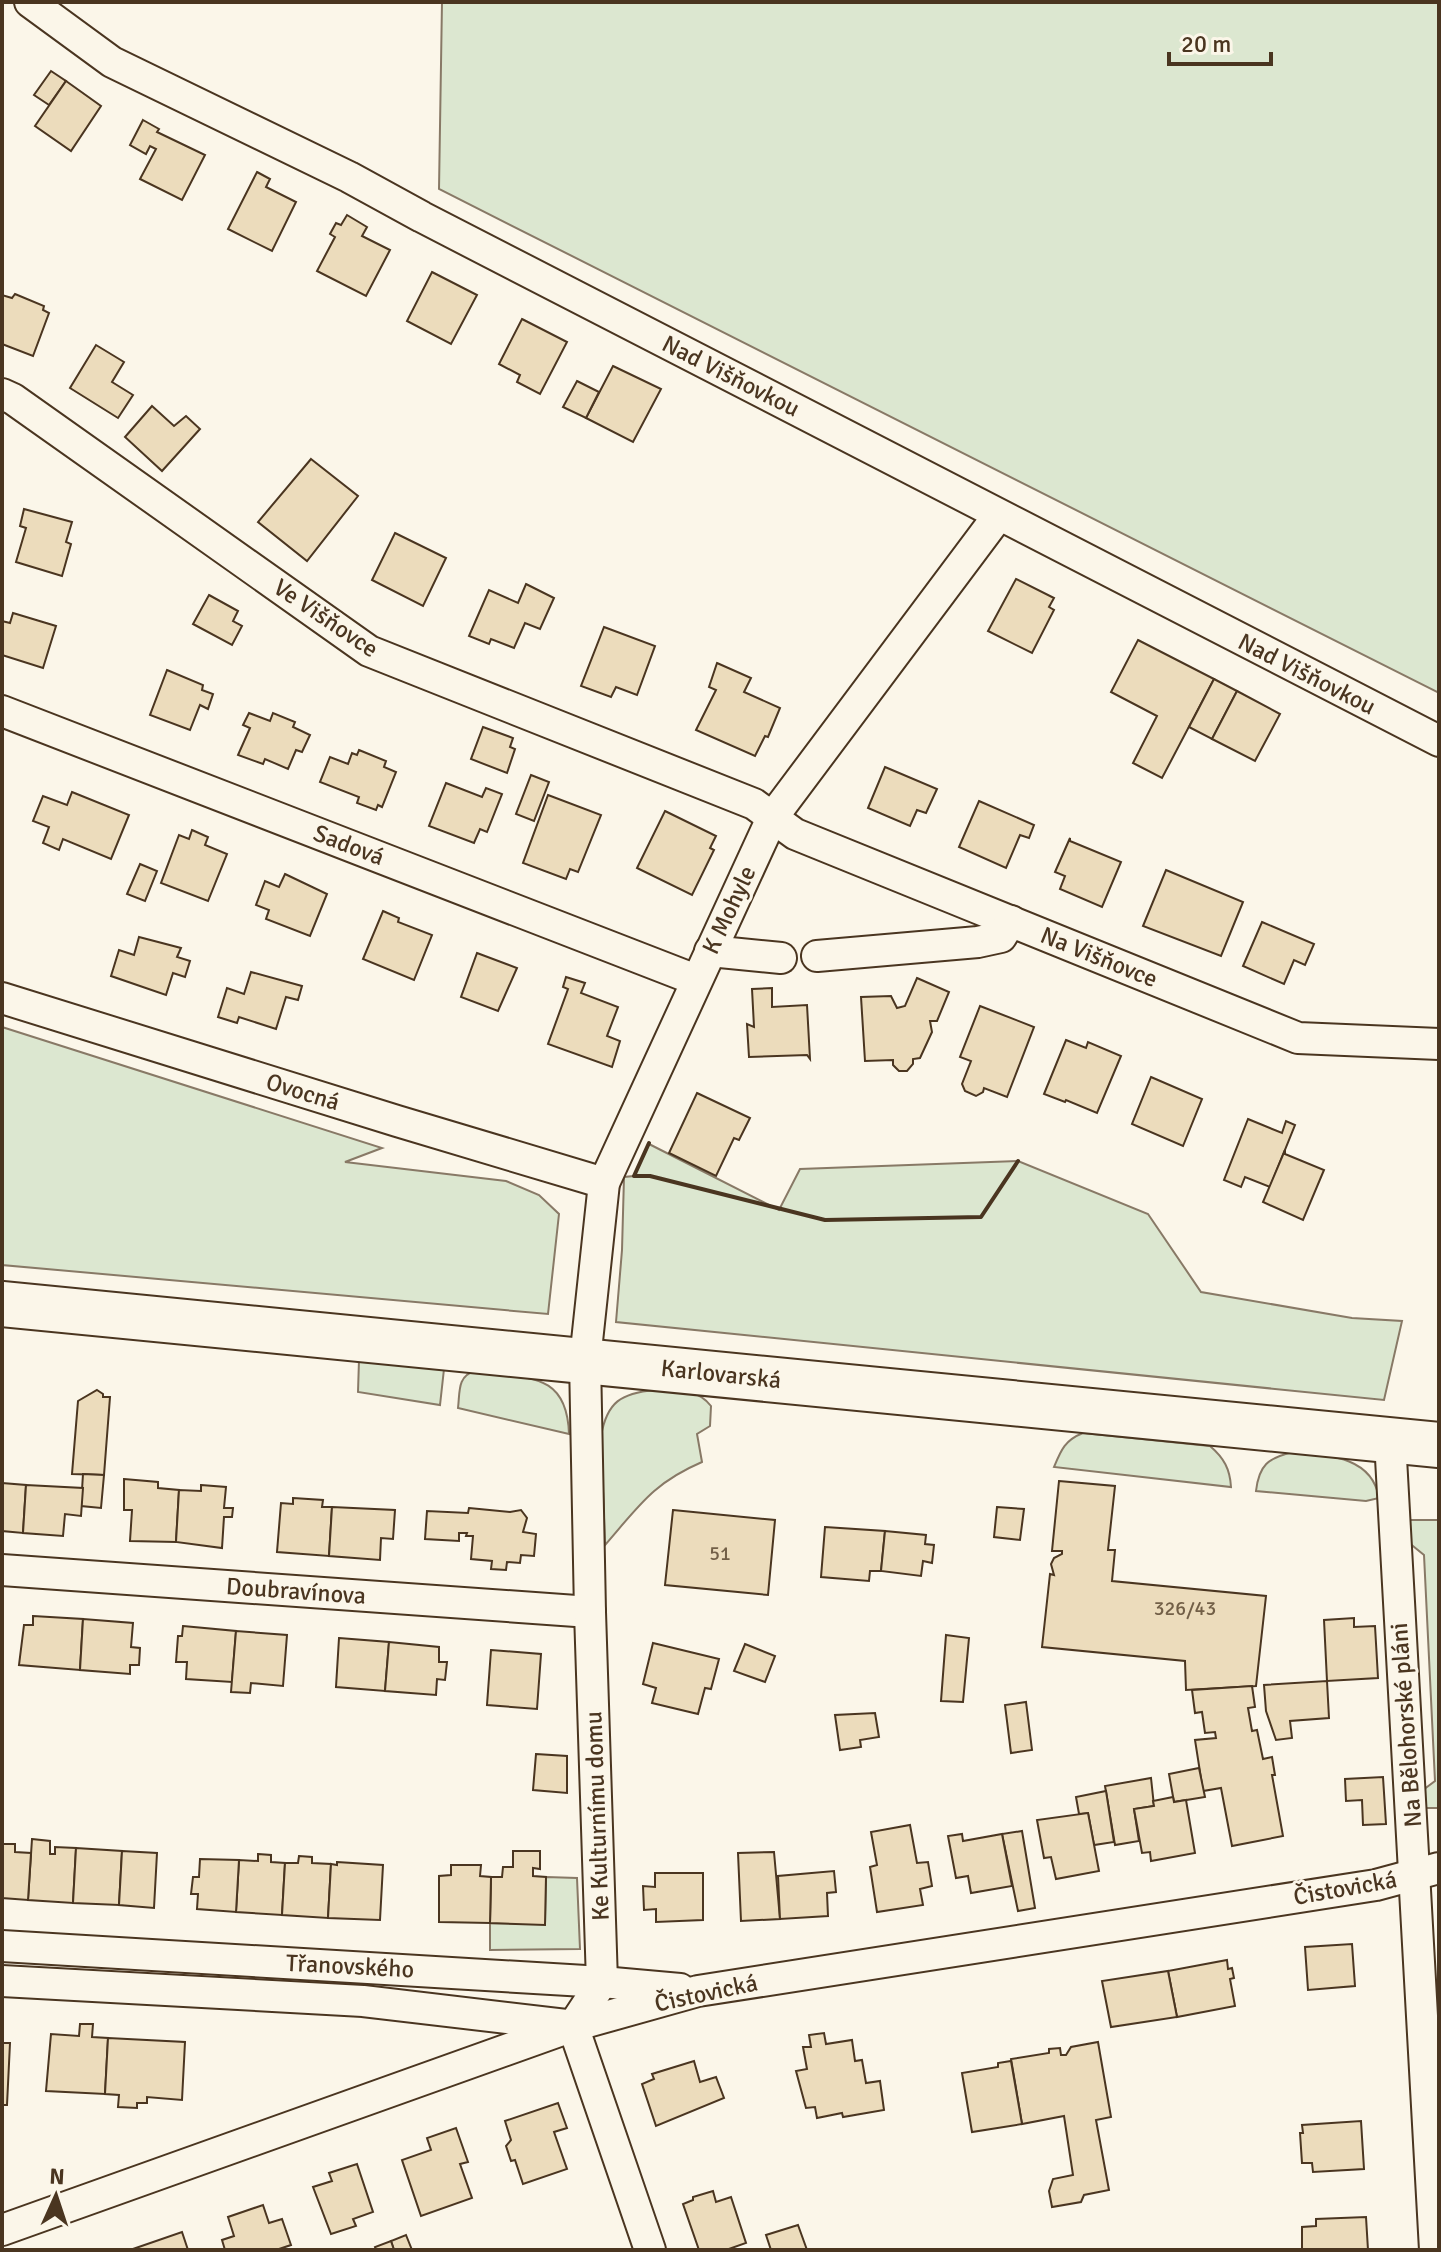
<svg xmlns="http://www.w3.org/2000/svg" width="1441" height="2252" viewBox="0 0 1441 2252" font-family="Signika,sans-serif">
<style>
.green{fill:#dce7d0;stroke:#887966;stroke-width:2}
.building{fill:#ecdcbc;stroke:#4a3520;stroke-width:2}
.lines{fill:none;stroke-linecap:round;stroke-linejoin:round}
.street-casing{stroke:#4a3520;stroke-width:34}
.primary-casing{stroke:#4a3520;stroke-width:48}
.street{stroke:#fbf6e9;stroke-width:30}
.primary{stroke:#fbf6e9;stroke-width:44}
.wall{stroke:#4a3520;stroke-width:4}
.labels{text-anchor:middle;stroke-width:6;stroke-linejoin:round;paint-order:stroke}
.number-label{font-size:20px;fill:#725f47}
.street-label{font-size:24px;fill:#4a3520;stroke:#fbf6e9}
</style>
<rect width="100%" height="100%" fill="#fbf6e9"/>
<g class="green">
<polygon points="442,2 1439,2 1439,693 439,189"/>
<polygon points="2,1027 382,1148 345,1162 506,1181 539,1195 559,1214 548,1314 2,1265"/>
<polygon points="649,1144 779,1210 800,1169 1018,1161 1148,1214 1201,1292 1352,1318 1402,1321 1384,1400 616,1322 622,1250 624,1177 634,1176"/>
<polygon points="359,1360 444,1369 440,1405 358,1392"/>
<path d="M475,1371C525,1379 567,1370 569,1434L458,1408C460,1392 457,1376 475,1371Z"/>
<path d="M655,1390C678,1391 696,1387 711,1406L710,1426L697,1434L702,1462C653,1483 639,1506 605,1545L601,1436C607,1402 621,1393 655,1390Z"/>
<path d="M1083,1433L1210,1446C1224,1458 1230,1469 1231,1487L1054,1467C1061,1450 1065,1440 1083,1433Z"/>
<path d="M1293,1452C1327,1455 1372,1456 1379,1498L1366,1501L1256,1491C1259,1465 1268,1458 1293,1452Z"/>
<polygon points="1406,1520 1439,1520 1439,1808 1421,1808 1419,1793 1435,1781 1424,1555 1408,1542"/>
<polygon points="546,1877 577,1878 580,1949 490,1950 490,1923 545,1924"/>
</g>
<g class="building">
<polygon points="51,71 66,81 49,105 34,95"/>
<polygon points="66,81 101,106 71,151 35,126"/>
<polygon points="143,120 159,129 157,132 205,155 182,200 140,179 156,149 150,146 146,154 130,145"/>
<polygon points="257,172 270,179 266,187 296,202 272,251 228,229"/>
<polygon points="347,215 367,227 362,236 390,250 366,296 317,271 335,237 330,234 336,223 341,225"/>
<polygon points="432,272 477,295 451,344 407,321"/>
<polygon points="15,294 44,306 43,310 49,313 33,356 2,344 2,295 12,298"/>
<polygon points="522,319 567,342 540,394 517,382 520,375 499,364"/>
<polygon points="96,345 124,362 112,382 133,395 118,418 70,388"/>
<polygon points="613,366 661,389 633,442 586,418"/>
<polygon points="577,381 599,392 586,418 563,407"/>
<polygon points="152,406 174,426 186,416 200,429 162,471 125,437"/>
<polygon points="311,459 358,496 307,561 258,522"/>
<polygon points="24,509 72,522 66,542 71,544 62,576 16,562 26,528 20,526"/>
<polygon points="395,533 446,558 423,606 372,580"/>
<polygon points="1016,579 1054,598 1049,607 1054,610 1032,653 988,631"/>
<polygon points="526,584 554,598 540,629 525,623 514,648 491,639 489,644 469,636 489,590 518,603"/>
<polygon points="209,595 238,611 233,621 242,626 232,645 193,624"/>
<polygon points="13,613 56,626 43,668 2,655 2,621 10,623"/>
<polygon points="604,627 655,646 637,695 616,687 611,697 581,686"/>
<polygon points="1138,640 1214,679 1162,778 1133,763 1157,716 1111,692"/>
<polygon points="717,663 751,678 744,692 780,708 768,737 765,736 755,756 696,730 716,690 709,687"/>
<polygon points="167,670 203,685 202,690 213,694 208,709 200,705 190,730 150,715"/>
<polygon points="1214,679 1237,691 1212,739 1189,727"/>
<polygon points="1237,691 1280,714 1255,761 1212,739"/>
<polygon points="249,713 270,721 273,713 295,722 293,727 310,735 302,752 296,750 288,769 265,759 263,764 238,755 250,728 243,725"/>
<polygon points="483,727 513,738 510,747 515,749 507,773 471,759"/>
<polygon points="359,750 386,761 384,767 396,772 382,807 378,805 376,810 357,803 359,797 320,782 330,757 348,764 352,753 357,755"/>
<polygon points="885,767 937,789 926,813 917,810 910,826 868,808"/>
<polygon points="531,775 549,782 534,821 516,814"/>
<polygon points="446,783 482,797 486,788 502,794 487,832 480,829 474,843 429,826"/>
<polygon points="72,792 129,815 111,859 63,839 59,850 43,843 49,827 33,821 43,796 67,805"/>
<polygon points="548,795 601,815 578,872 570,869 566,879 523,863"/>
<polygon points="979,801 1034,825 1029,838 1020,835 1006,868 959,847"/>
<polygon points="665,811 716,836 710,848 714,850 692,895 637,868"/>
<polygon points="192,830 208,837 205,845 227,854 208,901 161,883 179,835 189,839"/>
<polygon points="1070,838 1070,841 1121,862 1102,907 1060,889 1065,876 1055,872"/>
<polygon points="140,864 157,871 145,901 127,894"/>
<polygon points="1166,870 1243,902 1221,956 1143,926"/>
<polygon points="285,874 327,894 310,936 266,919 269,910 256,905 265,881 279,887"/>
<polygon points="383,911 399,918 398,922 432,935 414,980 363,959"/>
<polygon points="1262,922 1314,944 1305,965 1294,960 1284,984 1243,966"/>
<polygon points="139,937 181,948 177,957 190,961 185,977 173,973 166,995 111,976 119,950 134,955"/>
<polygon points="477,953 517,968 498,1011 461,997"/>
<polygon points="251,972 302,986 298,1000 286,997 276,1029 239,1017 237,1023 218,1017 227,988 244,994"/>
<polygon points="566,977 585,983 581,993 618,1007 607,1036 620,1041 612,1067 548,1044 568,989 563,987"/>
<polygon points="917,978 949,992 937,1021 930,1021 932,1032 920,1058 913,1059 913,1064 907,1071 899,1071 893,1065 893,1060 865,1061 861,997 891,996 897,1008 905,1006"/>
<polygon points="772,988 772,1007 807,1005 810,1059 807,1055 749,1057 747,1024 754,1027 752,989"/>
<polygon points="980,1006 1034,1027 1007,1097 984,1088 983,1092 976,1096 965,1091 962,1084 971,1061 960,1057"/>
<polygon points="1066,1040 1086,1048 1088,1042 1121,1056 1097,1113 1066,1100 1065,1102 1044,1094"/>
<polygon points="1151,1077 1202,1099 1183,1146 1132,1124"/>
<polygon points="697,1093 750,1118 739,1140 734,1138 716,1176 669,1153"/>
<polygon points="1248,1119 1282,1133 1286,1121 1295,1125 1270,1187 1245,1177 1241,1187 1224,1180"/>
<polygon points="1285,1150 1285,1154 1324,1170 1303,1220 1263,1202"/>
<polygon points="97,1390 103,1394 103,1397 110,1397 104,1475 72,1474 78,1401"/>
<polygon points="83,1474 104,1475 101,1508 81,1506"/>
<polygon points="124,1479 158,1482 158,1488 179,1490 176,1542 130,1541 132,1510 124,1510"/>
<polygon points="1059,1481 1115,1486 1108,1550 1115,1550 1112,1581 1266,1596 1256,1686 1186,1690 1185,1661 1042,1647 1050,1574 1054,1575 1051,1564 1054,1558 1062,1554 1062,1551 1052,1551"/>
<polygon points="2,1483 26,1485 23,1533 2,1531"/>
<polygon points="26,1485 83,1488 81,1516 65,1514 63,1536 23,1533"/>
<polygon points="201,1485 226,1487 224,1508 233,1508 232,1517 224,1517 222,1548 176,1542 179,1490 201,1491"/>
<polygon points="293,1498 323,1500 322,1507 332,1507 329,1556 277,1552 281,1503 293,1504"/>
<polygon points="332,1507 395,1510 393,1539 381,1538 380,1560 329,1556"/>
<polygon points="997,1507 1024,1509 1020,1540 994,1537"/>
<polygon points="469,1508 510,1512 521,1510 527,1518 523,1532 536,1534 534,1556 521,1555 520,1563 507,1562 506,1570 491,1569 492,1561 471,1559 473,1536 466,1536 467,1533 459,1533 459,1541 425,1539 427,1511 468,1513"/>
<polygon points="673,1510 775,1520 768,1595 665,1585"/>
<polygon points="825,1527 885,1531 881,1571 870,1571 869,1581 821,1577"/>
<polygon points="885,1531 926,1535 925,1544 934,1545 932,1563 923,1561 921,1576 881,1571"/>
<polygon points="33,1616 83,1619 80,1670 19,1665 24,1625 33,1625"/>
<polygon points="1354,1618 1354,1627 1375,1626 1378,1678 1327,1681 1324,1620"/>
<polygon points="83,1619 133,1623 131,1647 140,1648 139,1665 130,1665 130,1674 80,1670"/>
<polygon points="183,1626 236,1631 232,1682 186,1679 187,1662 176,1662 178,1636 182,1636"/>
<polygon points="236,1631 287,1635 283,1686 251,1683 250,1693 231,1692"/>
<polygon points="946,1635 969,1638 963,1702 941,1701"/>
<polygon points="339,1638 389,1642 385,1691 336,1687"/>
<polygon points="389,1642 439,1647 439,1662 447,1662 445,1680 437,1679 436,1695 385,1691"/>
<polygon points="653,1643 719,1659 711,1689 705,1688 698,1714 652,1703 656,1688 643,1684"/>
<polygon points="745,1644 775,1656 765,1682 734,1671"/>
<polygon points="491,1650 541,1654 537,1709 487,1705"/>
<polygon points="1327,1681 1329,1718 1290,1721 1292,1738 1276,1740 1266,1711 1264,1685"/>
<polygon points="1252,1686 1255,1707 1248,1708 1252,1731 1257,1730 1263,1759 1272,1757 1275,1775 1272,1775 1283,1836 1232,1846 1221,1788 1203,1791 1195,1740 1216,1738 1215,1732 1205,1733 1202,1712 1195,1713 1192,1690"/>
<polygon points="1026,1702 1032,1750 1011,1753 1005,1705"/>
<polygon points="875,1713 879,1737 860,1740 861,1747 840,1750 835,1715"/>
<polygon points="536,1754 567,1756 567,1793 533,1790"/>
<polygon points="1199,1768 1205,1797 1174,1802 1169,1774"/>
<polygon points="1383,1777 1386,1824 1363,1825 1362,1800 1346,1801 1345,1779"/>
<polygon points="1151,1778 1154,1806 1134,1809 1139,1841 1115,1845 1105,1786"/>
<polygon points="1106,1791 1114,1842 1094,1845 1088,1813 1079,1814 1076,1797"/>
<polygon points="1173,1797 1174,1802 1186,1800 1195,1853 1151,1861 1150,1852 1142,1853 1134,1809 1154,1806 1153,1801"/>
<polygon points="1088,1813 1099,1871 1056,1879 1051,1857 1044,1858 1037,1820"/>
<polygon points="910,1825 917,1863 928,1862 932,1886 920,1889 923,1905 877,1912 870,1867 877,1865 871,1832"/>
<polygon points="1022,1831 1035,1908 1018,1911 1002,1834"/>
<polygon points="962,1834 963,1841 1002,1834 1012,1886 971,1893 968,1876 956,1878 948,1836"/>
<polygon points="32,1839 50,1841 50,1854 55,1854 55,1847 76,1848 73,1903 28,1900"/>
<polygon points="2,1844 15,1844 15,1852 31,1853 28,1900 2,1898"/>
<polygon points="76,1848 122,1851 119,1905 73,1903"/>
<polygon points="122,1851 157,1853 154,1908 119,1905"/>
<polygon points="513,1851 540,1851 540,1869 533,1868 533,1876 546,1877 545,1925 490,1923 491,1877 502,1877 503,1867 513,1867"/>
<polygon points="774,1852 780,1919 741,1921 738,1853"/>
<polygon points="258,1854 271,1855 271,1862 285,1863 282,1915 236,1912 239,1860 258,1861"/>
<polygon points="299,1856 312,1857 312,1863 331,1864 328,1918 282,1915 285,1863 298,1863"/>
<polygon points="200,1859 239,1860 236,1912 197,1909 198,1894 191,1894 193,1877 199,1877"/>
<polygon points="337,1862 383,1865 380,1920 328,1918 331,1864 337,1865"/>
<polygon points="451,1865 481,1865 480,1876 491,1877 490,1923 439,1922 439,1876 451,1875"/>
<polygon points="834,1871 836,1892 827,1893 828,1916 780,1919 778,1876"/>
<polygon points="655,1873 703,1873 703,1920 656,1922 656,1909 644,1910 643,1886 655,1887"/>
<polygon points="1352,1944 1355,1986 1308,1990 1305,1947"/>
<polygon points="1227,1960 1228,1969 1232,1968 1234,1978 1230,1979 1235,2006 1177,2017 1168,1971"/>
<polygon points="1168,1971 1177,2017 1111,2027 1102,1981"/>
<polygon points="80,2024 93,2024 92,2037 108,2038 105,2094 46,2091 51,2034 79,2036"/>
<polygon points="2,2031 3,2043 10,2043 7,2105 2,2105"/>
<polygon points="824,2033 826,2044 852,2040 855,2061 862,2060 866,2083 880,2081 884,2110 843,2117 842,2113 817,2118 815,2107 806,2108 796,2071 807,2069 803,2047 811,2047 809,2035"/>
<polygon points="108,2038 185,2042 182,2100 147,2097 147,2103 137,2103 137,2108 118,2107 119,2095 105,2094"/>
<polygon points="1098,2042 1111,2117 1096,2120 1109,2190 1084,2195 1081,2202 1052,2207 1049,2191 1053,2179 1073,2175 1064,2116 1022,2124 1011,2059 1049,2053 1049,2049 1060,2048 1061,2055 1066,2055 1071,2047"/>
<polygon points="694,2061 700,2082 716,2077 724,2098 656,2126 642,2084 654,2079 652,2074"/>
<polygon points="1011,2061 1022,2124 972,2132 962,2073 998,2067 998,2063"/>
<polygon points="558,2103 567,2128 554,2132 567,2169 523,2184 515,2160 511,2161 506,2146 511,2140 505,2121"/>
<polygon points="1361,2121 1364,2169 1313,2172 1312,2163 1302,2163 1300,2133 1303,2133 1302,2125"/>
<polygon points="456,2128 468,2162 460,2164 472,2198 421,2216 402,2160 431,2150 427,2138"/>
<polygon points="357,2164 373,2212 353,2219 356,2226 331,2234 313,2187 332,2181 329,2173"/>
<polygon points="713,2191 716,2202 731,2197 746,2243 726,2250 699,2250 683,2204 693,2200 693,2197"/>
<polygon points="263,2205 269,2223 282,2219 291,2245 276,2250 225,2250 222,2240 234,2236 228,2217"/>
<polygon points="1366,2217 1368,2250 1302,2250 1302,2227 1316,2226 1316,2219"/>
<polygon points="798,2225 807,2250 771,2250 766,2235"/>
<polygon points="182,2232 188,2250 130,2250"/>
<polygon points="406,2235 412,2250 394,2250 391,2241"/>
<polygon points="391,2241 394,2250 376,2250 375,2247"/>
</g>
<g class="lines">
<defs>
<g id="street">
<polyline points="30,2 112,62 349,177 422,217 1439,741"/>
<polyline points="2,394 13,399 369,651 754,804 795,834 1298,1038 1439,1044"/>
<polyline points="2,711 696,980"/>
<polyline points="710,951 781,958"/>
<polyline points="817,956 978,942 1001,937 1011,921"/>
<polyline points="2,998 397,1121 604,1183"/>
<polyline points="1390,1440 1435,2250"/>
<polyline points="2,1570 590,1612"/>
<polyline points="2,1946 602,1982 680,1989"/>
<polyline points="2,1981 363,2001 566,2025"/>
<polyline points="573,2026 602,1982 590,1612 585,1360 604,1183 772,818 998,516"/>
<polyline points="573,2026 650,2250"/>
<polyline points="2,2230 573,2026 698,1991 1376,1885 1439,1868"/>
</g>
<polyline id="primary" points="2,1304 1439,1445"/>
</defs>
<use href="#street" class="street-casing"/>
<use href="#primary" class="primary-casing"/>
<use href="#street" class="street"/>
<use href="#primary" class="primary"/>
<polyline class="wall" points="649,1143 634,1176 650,1176 825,1220 981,1217 1018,1161"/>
</g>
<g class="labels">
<g class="number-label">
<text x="720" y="1560">51</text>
<text x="1185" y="1615">326/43</text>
</g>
<g class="street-label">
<text transform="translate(731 376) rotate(27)" y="8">Nad Višňovkou</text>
<text transform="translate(326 618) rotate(34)" y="8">Ve Višňovce</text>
<text transform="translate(1307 674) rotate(27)" y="8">Nad Višňovkou</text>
<text transform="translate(349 845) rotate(21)" y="8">Sadová</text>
<text transform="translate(729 910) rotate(-65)" y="8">K Mohyle</text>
<text transform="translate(1099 957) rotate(22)" y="8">Na Višňovce</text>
<text transform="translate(303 1092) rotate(17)" y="8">Ovocná</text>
<text transform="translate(721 1374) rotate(6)" y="8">Karlovarská</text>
<text transform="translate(296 1591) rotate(4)" y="8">Doubravínova</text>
<text transform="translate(1406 1725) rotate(-94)" y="8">Na Bělohorské pláni</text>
<text transform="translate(597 1816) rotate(-92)" y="8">Ke Kulturnímu domu</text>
<text transform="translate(1345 1888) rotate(-10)" y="8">Čistovická</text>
<text transform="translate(350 1966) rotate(3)" y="8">Třanovského</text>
<text transform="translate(706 1993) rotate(-12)" y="8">Čistovická</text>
</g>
</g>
<rect width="1441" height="2252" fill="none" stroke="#4a3520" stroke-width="8"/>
<g transform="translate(56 2196) rotate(3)" stroke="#fbf6e9" stroke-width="6" paint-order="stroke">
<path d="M0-6L14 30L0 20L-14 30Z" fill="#4a3520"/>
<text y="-12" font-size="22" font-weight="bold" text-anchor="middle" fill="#4a3520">N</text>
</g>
<path d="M1169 52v12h102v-12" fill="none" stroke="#4a3520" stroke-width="4"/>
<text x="1181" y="52" font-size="24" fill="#4a3520" stroke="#fbf6e9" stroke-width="6" paint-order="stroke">20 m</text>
</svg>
